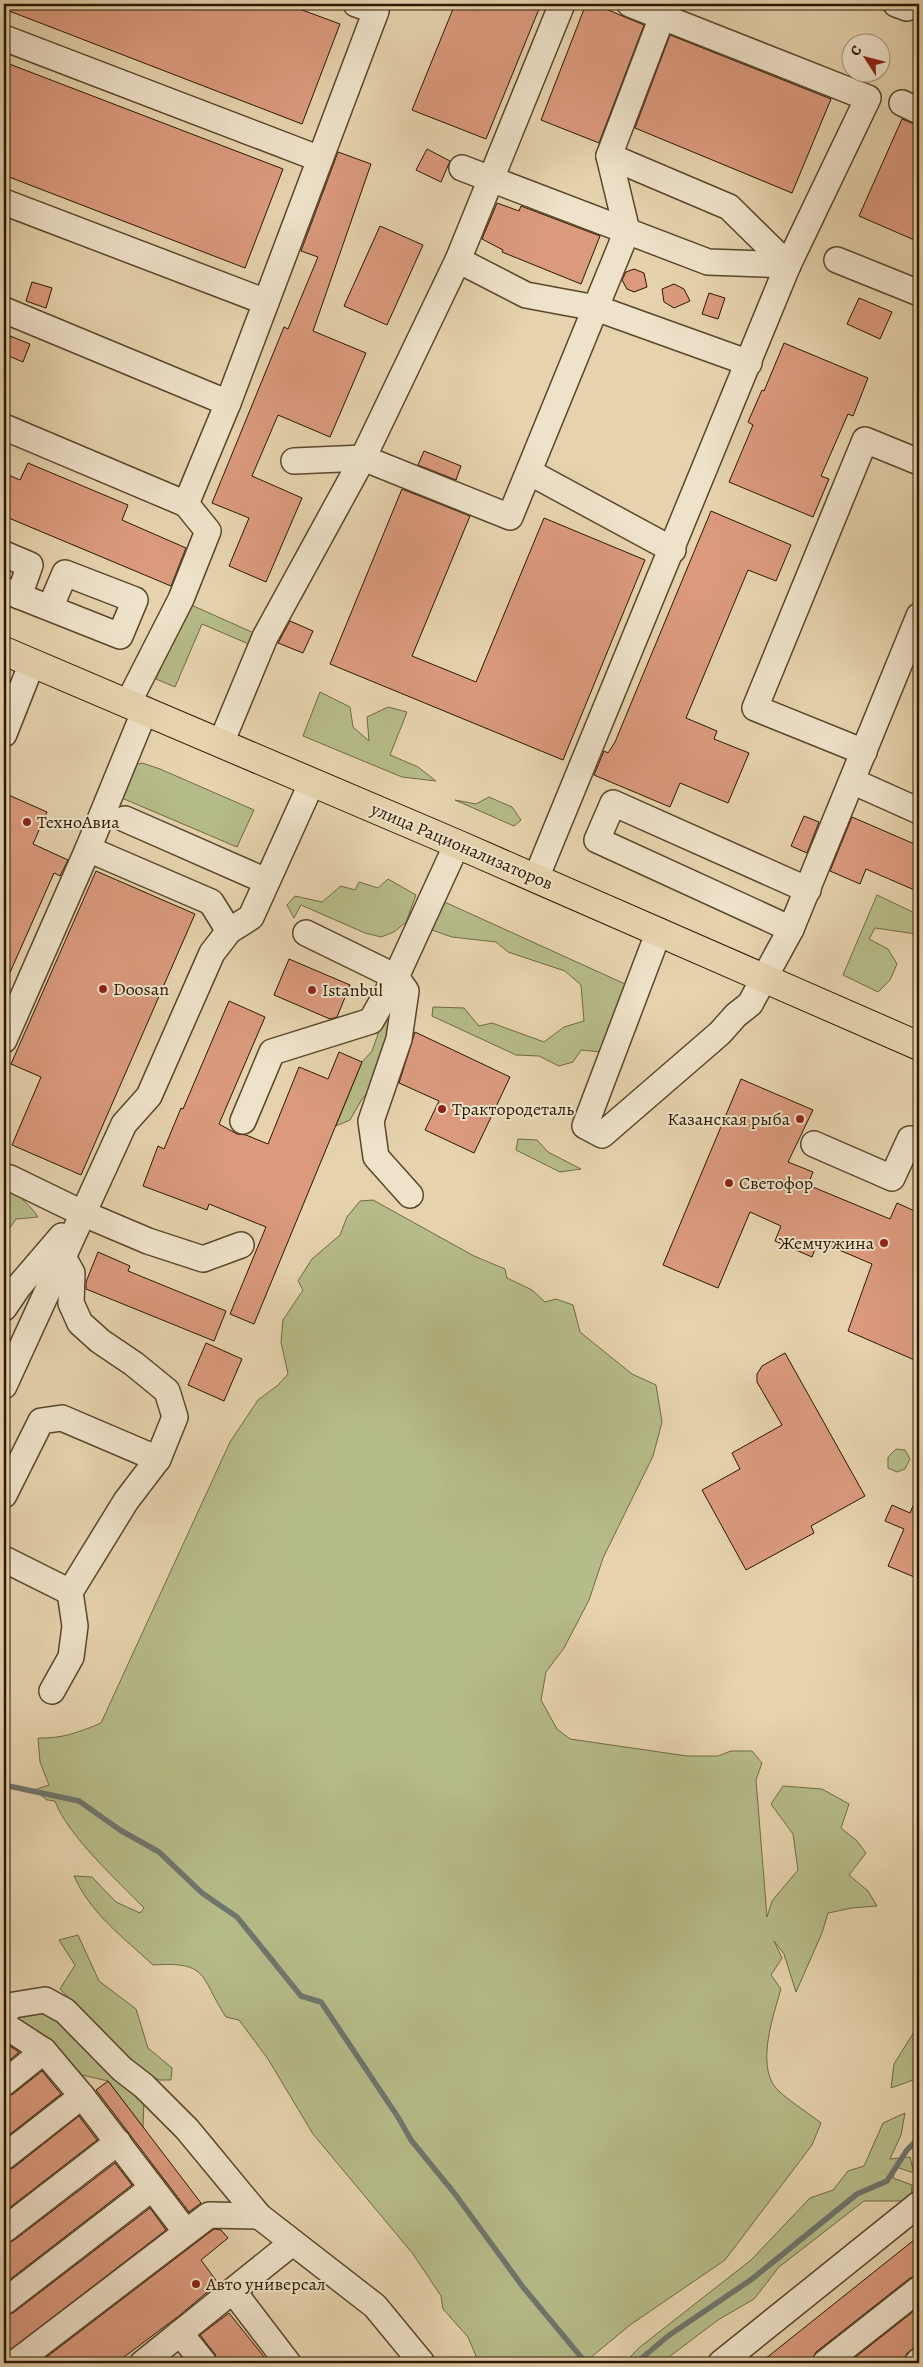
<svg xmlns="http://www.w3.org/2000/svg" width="923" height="2367" viewBox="0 0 923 2367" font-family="Alegreya,serif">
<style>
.green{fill:#b6bc89;stroke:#706a44}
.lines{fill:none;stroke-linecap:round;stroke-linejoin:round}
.stream{stroke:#6f766e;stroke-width:5.5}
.building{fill:#db9a7e;stroke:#2a1800}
.minor-casing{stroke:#59472c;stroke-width:28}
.major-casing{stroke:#2a1800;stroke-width:30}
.minor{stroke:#efe2ca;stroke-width:25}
.major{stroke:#e6d3ae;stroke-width:28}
.poi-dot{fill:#8f2418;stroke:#efe2ca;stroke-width:2}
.labels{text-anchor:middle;stroke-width:4;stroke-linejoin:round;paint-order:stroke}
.poi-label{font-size:18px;fill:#2a1800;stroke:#efe2ca;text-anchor:start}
.street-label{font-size:18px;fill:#2a1800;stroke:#efe2ca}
</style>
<rect width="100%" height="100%" fill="#e6d3ae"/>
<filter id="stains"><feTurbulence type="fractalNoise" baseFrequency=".004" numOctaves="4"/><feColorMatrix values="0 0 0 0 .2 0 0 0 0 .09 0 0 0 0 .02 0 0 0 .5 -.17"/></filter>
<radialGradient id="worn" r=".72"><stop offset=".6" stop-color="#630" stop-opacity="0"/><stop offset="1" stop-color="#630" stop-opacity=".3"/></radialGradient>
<g class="green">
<polygon points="189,604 254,633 251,645 202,624 175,687 156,679"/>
<polygon points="320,692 350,707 353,727 369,741 367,717 388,707 407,712 390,755 418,767 436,781 402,777 303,736"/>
<polygon points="142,763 160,769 254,810 237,847 117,796 129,767"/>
<polygon points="489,797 512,807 521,820 514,826 455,800 476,804"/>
<polygon points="388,879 416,895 406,922 394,932 381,937 365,933 301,905 294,918 287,905 295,896 322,902 341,886 355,890 359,882 378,888"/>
<polygon points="877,895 919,915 919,931 916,934 875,928 869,939 888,949 897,964 890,980 878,992 843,975"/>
<polygon points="438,899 625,984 601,1052 581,1050 573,1062 559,1066 539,1056 516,1055 432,1016 433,1007 464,1008 479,1026 492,1023 544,1042 564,1027 584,1021 581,985 565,971 508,952 496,942 452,937 426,928"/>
<polygon points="401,994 371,1089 362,1099 350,1120 336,1126 362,1062 372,1051 383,1020"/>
<polygon points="518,1139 537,1140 548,1152 581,1169 560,1172 516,1150"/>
<path d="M4,1182C16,1195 28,1202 38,1217L16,1219L9,1229L4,1226Z"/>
<path d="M373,1200L474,1256L505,1269L507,1278L532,1290L545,1302L556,1299L573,1305L580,1332L632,1374L656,1385L662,1422L653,1456L603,1558L589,1600L564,1648L546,1672L541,1700L557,1729L570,1739L687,1756H718L731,1751H752L762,1763L756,1780L767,1917L772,1901L798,1870L793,1834L771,1804L783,1786L822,1789L849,1804L841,1828L857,1841L866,1853L849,1875L868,1891L877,1906L852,1908L828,1913L822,1933L796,1992L784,1954L774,1941L782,1958L771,1975L781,1989C773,2016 757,2063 775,2087C783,2097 810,2114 821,2123L812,2145L725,2260L630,2325L584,2363H479L468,2337L443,2309L441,2296L413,2254L313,2134L268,2059L239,2020L226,2017C200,1978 210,1961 153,1965C123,1937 91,1914 74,1876L92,1877L116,1902L140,1913L144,1908C118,1881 67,1835 55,1801L47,1800L34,1790L49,1785L40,1762L38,1738C61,1739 80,1732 101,1723L230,1442L258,1400L278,1385L288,1374L281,1342L283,1320L303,1290L298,1281L312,1259L340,1235L347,1217L360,1201Z"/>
<polygon points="896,1449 905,1450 910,1459 905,1469 897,1472 888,1468 888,1457"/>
<polygon points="78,1935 99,1981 136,2009 148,2048 172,2068 171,2080 159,2080 118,2057 76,2005 60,1989 75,1965 59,1940"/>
<polygon points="44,2013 69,2028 144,2098 143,2127 108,2081 82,2075 43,2038 13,2015"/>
<polygon points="919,2024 919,2073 916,2079 891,2088 894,2064"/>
<polygon points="905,2113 901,2135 890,2159 910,2157 914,2173 896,2167 893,2178 912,2185 911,2201 864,2201 779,2267 754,2299 718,2320 661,2363 624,2363 640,2347 751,2260 810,2198 833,2190 848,2171 864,2166 883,2123"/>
</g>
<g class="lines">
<g class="stream">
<polyline points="4,1785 79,1801 120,1830 159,1852 202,1893 237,1917 301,1996 321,2002 398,2117 411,2140 455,2194 523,2287 586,2363"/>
<polyline points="636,2363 668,2336 752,2279 857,2194 887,2181 907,2150 919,2138"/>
</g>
</g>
<g class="building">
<polygon points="4,4 286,4 340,24 302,124 4,9"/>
<polygon points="455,4 541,4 486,139 412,110"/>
<polygon points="586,4 594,4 644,25 599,143 541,120"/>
<polygon points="670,35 831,99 792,193 635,128"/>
<polygon points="4,62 283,169 245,268 4,175"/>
<polygon points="902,119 919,126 919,242 859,216"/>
<polygon points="427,149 450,161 441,182 416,170"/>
<polygon points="338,152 371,164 313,331 366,353 330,437 278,415 252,476 302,498 266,582 229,566 249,518 212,503 284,327 288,329 318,257 301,251"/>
<polygon points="497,203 519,211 521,206 600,236 581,284 502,252 503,250 482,239"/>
<polygon points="380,226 423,245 387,325 344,306"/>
<polygon points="634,269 644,273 647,287 634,292 627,289 622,280 626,272"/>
<polygon points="32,282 52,288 46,308 26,301"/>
<polygon points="674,284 684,289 690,301 674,308 664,302 662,289"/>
<polygon points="709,293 725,298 718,319 702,314"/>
<polygon points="859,298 892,312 880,339 847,324"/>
<polygon points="10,336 30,344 23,362 4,354"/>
<polygon points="784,343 868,378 853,416 848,414 821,476 829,479 813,517 729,482 753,425 748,422 762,390 764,391"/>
<polygon points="424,451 461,466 456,480 418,465"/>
<polygon points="28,463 128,505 122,520 186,548 171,586 4,516 4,473 20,480"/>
<polygon points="402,489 470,516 412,656 476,682 544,518 645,560 563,760 330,664"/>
<polygon points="711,511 791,545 776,581 748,570 686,718 717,731 714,739 749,753 728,803 680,783 670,807 594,775 604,751 608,753 615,742"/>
<polygon points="290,621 313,631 303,653 278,643"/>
<polygon points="4,793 47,812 33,844 68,860 60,876 54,873 4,986"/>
<polygon points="804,816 819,822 807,853 791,846"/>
<polygon points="852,817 919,846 919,892 866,869 860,884 830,871"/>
<polygon points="96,871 195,914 81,1175 12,1145 41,1077 11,1064"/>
<polygon points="289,959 350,985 337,1017 330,1019 274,995"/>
<polygon points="229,1001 265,1017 219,1124 237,1134 246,1135 268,1144 299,1067 328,1079 339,1052 362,1062 254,1324 230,1314 266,1227 209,1204 207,1210 143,1186 158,1146 164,1149 181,1108 183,1109"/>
<polygon points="415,1032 510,1077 474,1153 425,1130 439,1101 399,1083"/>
<polygon points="741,1079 813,1110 788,1162 813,1172 808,1185 890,1219 897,1203 919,1213 919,1362 848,1331 872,1264 818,1241 812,1257 775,1241 781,1226 750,1212 718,1288 663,1265"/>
<polygon points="98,1252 130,1266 128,1271 226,1311 214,1341 86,1289 86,1282"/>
<polygon points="206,1343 242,1359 224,1401 188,1385"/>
<polygon points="785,1353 865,1496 811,1526 814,1533 746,1570 702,1490 740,1469 732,1453 782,1425 757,1382 757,1374 762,1366"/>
<polygon points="919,1492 919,1579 888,1566 904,1529 885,1521 892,1505 910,1513"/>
<polygon points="4,2042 19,2052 4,2065"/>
<polygon points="42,2071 61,2094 4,2139 4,2097 13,2094"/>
<polygon points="108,2081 201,2203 189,2212 96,2090"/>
<polygon points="79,2116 97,2140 4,2212 4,2171 13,2168"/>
<polygon points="115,2163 132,2185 4,2284 4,2244 13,2241"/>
<polygon points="150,2208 166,2230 4,2355 4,2316 13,2313"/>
<polygon points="214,2229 221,2230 228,2238 201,2260 218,2283 180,2315 116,2363 48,2363 44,2359"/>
<polygon points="919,2236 919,2275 910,2278 816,2352 811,2363 760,2363"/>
<polygon points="919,2307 919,2347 907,2353 903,2363 848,2363"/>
<polygon points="229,2313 269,2363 218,2363 215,2354 200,2335"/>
</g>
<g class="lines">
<defs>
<g id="minor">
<polyline points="896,4 907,8"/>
<polyline points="4,38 320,159"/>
<polyline points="902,103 919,111"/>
<polyline points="609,156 729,207 788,265"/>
<polyline points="462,168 708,262 788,265"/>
<polyline points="4,202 266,302"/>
<polyline points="458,260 526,295 596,308 749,363"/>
<polyline points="837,260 919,293"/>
<polyline points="4,310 228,403"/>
<polyline points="4,427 186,504 208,531 181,599 128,703"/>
<polyline points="294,461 363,458 510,517 627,231 609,156 662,17"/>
<polyline points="529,472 673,550"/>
<polyline points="186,504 228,403 376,11 356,4"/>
<polyline points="4,554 30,565 19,596"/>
<polyline points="4,590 120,636 135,600 65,573 50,608"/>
<polyline points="4,734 32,663"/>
<polyline points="221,743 265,637 363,458 458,260 562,4"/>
<polyline points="864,752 755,708 865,440 919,462"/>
<polyline points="852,781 919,811"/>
<polyline points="125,819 266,881"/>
<polyline points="88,849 211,902 229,931"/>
<polyline points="536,878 788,265 868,98 630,4"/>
<polyline points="791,929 597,840 613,803 808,890"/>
<polyline points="659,931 585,1126 602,1135 720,1033 736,1015 750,1004 791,929 919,616"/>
<polyline points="306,933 396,977 406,991 399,1039 371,1121 376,1157 410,1195"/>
<polyline points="4,1040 88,849 145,710"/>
<polyline points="243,1121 272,1052 371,1021 396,977 457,844"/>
<polyline points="814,1144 892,1178 910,1139"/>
<polyline points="10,1178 82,1213 148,1241 203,1259 241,1245"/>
<polyline points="4,1308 19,1286 62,1236"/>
<polyline points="4,1386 124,1124 149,1096 212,953 229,931 251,917 312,782"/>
<polyline points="4,1495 41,1421 62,1418 158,1459"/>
<polyline points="4,1559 70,1592 126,1501 158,1459 175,1417 167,1391 134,1364 100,1341 80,1323 71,1303 72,1273 62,1255"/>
<polyline points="52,1691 71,1657 75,1626 70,1592"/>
<polyline points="4,2012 14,2005 45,2000 65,2011 122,2069 144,2086 187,2129 259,2216 375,2306 422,2363"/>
<polyline points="4,2025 44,2051 82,2096 186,2232"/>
<polyline points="4,2083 44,2051"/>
<polyline points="4,2157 82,2096"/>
<polyline points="4,2230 118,2142"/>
<polyline points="233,2291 288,2363"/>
<polyline points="4,2302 152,2188"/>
<polyline points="180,2333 204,2363"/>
<polyline points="15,2363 209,2215 259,2216"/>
<polyline points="143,2363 292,2243"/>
<polyline points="721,2363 919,2204"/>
<polyline points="825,2363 919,2289"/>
<polyline points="917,2363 919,2361"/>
</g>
<polyline id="major" points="4,651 457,844 919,1046"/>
</defs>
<use href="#minor" class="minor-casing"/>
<use href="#major" class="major-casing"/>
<use href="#minor" class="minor"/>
<use href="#major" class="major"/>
</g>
<g class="poi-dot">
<circle cx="27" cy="822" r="5"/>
<circle cx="103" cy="989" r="5"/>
<circle cx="312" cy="990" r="5"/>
<circle cx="442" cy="1109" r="5"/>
<circle cx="800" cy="1119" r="5"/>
<circle cx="729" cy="1183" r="5"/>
<circle cx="884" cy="1243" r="5"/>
<circle cx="196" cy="2284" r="5"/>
</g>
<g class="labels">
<g class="poi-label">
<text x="37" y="828">ТехноАвиа</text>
<text x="113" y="995">Doosan</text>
<text x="322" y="996">Istanbul</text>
<text x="452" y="1115">Трактородеталь</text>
<text x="790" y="1125" text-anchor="end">Казанская рыба</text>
<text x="739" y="1189">Светофор</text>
<text x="874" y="1249" text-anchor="end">Жемчужина</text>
<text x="206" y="2290">Авто универсал</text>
</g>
<g class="street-label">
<text transform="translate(462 846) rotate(23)" y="6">улица Рационализаторов</text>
</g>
</g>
<rect width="923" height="2367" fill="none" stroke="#e6d3ae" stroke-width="20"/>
<rect x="5" y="5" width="913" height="2357" fill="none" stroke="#2a1800" stroke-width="2.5"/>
<rect x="10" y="10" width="903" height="2347" fill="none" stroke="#2a1800"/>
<g transform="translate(866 58) rotate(306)"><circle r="24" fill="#efe2ca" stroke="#a09179"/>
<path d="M0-4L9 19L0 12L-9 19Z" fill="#8f2418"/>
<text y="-8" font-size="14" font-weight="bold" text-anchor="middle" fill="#2a1800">С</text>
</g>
<rect width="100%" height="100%" filter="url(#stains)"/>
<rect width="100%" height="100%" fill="url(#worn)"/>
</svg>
